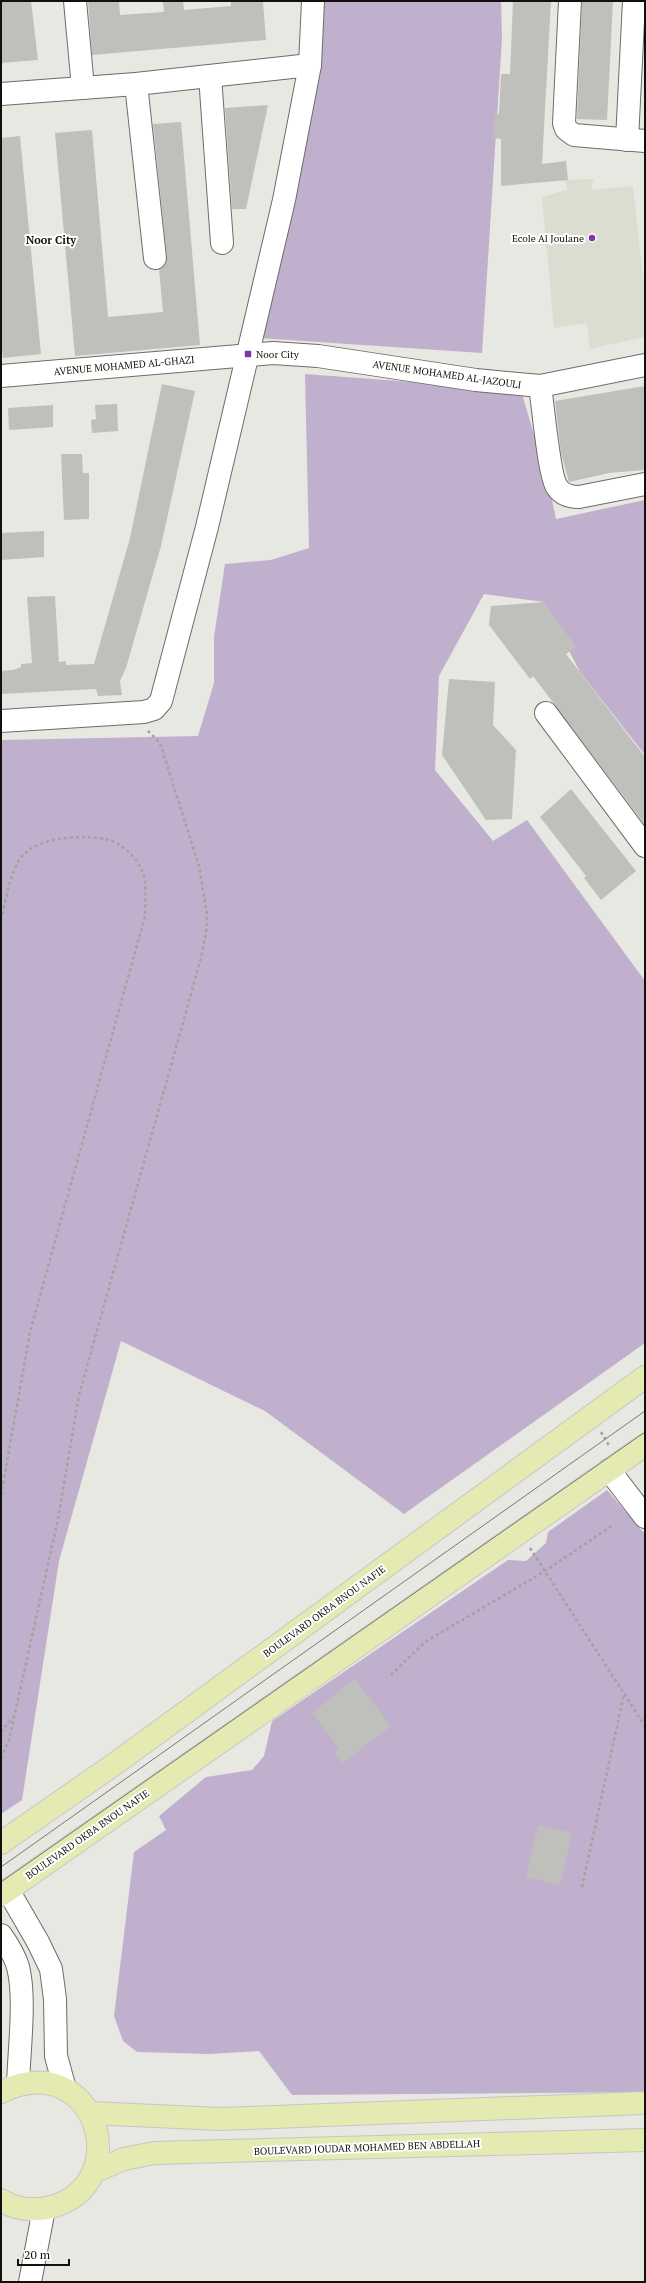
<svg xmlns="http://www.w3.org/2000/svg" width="646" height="2283" viewBox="0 0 646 2283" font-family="'PT Serif',serif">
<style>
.built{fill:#dbddd0}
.green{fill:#c0b0cd}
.building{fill:#bfc0bb}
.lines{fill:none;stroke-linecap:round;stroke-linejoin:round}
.minor-casing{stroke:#6c6d68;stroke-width:24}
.major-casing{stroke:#c6c6c5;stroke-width:24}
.path{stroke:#a2a29e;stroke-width:2.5;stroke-dasharray:3 3;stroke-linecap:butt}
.minor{stroke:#fff;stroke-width:22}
.major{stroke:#e5eab3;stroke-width:22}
.tram{stroke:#787874;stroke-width:1}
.poi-dot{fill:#7e35a8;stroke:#fffffe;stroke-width:1.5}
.labels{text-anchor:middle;stroke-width:4;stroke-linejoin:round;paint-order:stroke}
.poi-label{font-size:10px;fill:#10100e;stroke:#fffffe;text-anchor:end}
.street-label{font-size:10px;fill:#10100e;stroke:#fffffe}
.neighbourhood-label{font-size:11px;font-weight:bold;fill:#10100e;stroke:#fffffe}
</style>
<rect width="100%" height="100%" fill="#e7e8e2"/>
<polygon class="built" points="594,179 591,190 633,186 645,295 645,337 590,349 587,323 554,328 542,197 567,190 565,180"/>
<g class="green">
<polygon points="317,1 501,1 502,39 482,353 259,338"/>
<polygon points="305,374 521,390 550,490 556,519 645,500 645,755 580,672 544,602 484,594 439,676 435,770 493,841 527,820 645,981 645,1343 404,1514 265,1411 121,1341 59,1561 22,1800 1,1814 1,740 198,736 214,683 214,637 225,564 271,560 309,548"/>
<polygon points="607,1490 645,1534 645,2092 292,2095 259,2051 209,2054 137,2052 123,2041 114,2016 134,1852 166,1830 159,1816 206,1777 252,1770 264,1756 272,1721 508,1560 526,1561 546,1543 548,1532"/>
</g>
<g class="building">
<polygon points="2,1 31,1 38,60 1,63"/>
<polygon points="88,1 119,1 120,15 164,12 163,1 183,1 184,10 231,6 231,1 263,1 266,40 92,55"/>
<polygon points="513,1 551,1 542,164 566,161 568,180 501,186 501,139 493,138 495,114 499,114 501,74 510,74"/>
<polygon points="582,1 613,1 607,120 577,119"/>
<polygon points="268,105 246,209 232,209 225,108"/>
<polygon points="181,122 200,345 75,356 55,133 92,130 108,317 163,312 159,269 166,263 167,257 153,124"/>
<polygon points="20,136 41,354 3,358 1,340 1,138"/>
<polygon points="162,384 195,391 161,546 126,668 120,681 122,695 98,696 96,689 1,694 1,671 13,670 21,667 21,664 32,663 27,597 55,596 59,662 66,661 66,665 94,664 130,538"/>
<polygon points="645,386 645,470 609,473 569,482 561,453 555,401"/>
<polygon points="117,404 118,431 92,433 91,420 96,419 95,405"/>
<polygon points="53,405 53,427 9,430 8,408"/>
<polygon points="61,454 82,454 83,473 89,473 89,519 64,520"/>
<polygon points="44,531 44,557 1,560 1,533"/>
<polygon points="544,602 576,647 566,654 645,757 645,825 533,676 530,679 489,625 491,606"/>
<polygon points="449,679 495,682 493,725 516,750 512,819 486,820 442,755"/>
<polygon points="571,789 636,871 601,900 584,878 586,876 540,817"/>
<polygon points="355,1679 391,1726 343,1763 334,1752 339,1748 312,1713"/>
<polygon points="538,1825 572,1833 560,1885 526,1877"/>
</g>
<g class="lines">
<defs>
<g id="minor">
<polyline points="75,1 83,88"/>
<polyline points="570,1 564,123 566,129 574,135 645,141"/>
<polyline points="210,76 222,243"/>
<polyline points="136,84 155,258"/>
<polyline points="1,94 136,84 310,65"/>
<polyline points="627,140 634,1"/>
<polyline points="1,376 273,353 318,356 476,380 540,386 645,365"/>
<path d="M540,386C543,405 549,476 557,487C562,495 570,497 579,497L645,484"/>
<polyline points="546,713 645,846"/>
<polyline points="1,721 144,712 154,709 161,701 207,527 284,200 310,65 313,1"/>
<polyline points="609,1470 645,1517"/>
<polyline points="8,1890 38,1942 51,1969 55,1999 56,2056 65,2089"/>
<path d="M1,1935C8,1945 15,1956 18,1967C26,1997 19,2051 18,2084"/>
<polyline points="30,2282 44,2209"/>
</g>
<g id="major">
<polyline points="1,1843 116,1763 645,1377"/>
<polyline points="1,1895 645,1445"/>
<path d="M1,2092C96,2046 137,2184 51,2207C34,2211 16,2210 1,2200"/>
<polyline points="90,2113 220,2119 645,2103"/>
<polyline points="93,2172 124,2159 154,2153 645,2140"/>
</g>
</defs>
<use href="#minor" class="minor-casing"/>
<use href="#major" class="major-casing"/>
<g class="path">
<path d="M1,920C6,901 9,876 20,859C35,836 85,834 109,840C123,844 138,859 143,873C147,886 145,903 145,916L30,1332L1,1496"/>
<polyline points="601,1432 610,1447"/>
<polyline points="530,1548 645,1726"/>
<polyline points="391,1675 425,1642 545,1571 613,1525"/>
<polyline points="1,1732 14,1716"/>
<polyline points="1,1758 9,1740 58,1519 79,1395 201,958 207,927 207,915 199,866 160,743 148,731"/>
<polyline points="582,1887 624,1694"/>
</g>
<use href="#minor" class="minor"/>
<use href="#major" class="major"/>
<g class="tram">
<polyline points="1,1867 645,1411"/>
<polyline points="1,1882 645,1432"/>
</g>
</g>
<g class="poi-dot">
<circle cx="592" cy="238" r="4"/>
<rect x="244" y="350" width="8" height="8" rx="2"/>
</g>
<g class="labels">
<g class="poi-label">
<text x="584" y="242">Ecole Al Joulane</text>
<text x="256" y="358" text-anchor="start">Noor City</text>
</g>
<g class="street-label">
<text transform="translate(124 365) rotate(-5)" y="4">AVENUE MOHAMED AL-GHAZI</text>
<text transform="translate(447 374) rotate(8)" y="4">AVENUE MOHAMED AL-JAZOULI</text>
<text transform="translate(324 1611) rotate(-36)" y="4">BOULEVARD OKBA BNOU NAFIE</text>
<text transform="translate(87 1834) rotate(-35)" y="4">BOULEVARD OKBA BNOU NAFIE</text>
<text transform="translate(367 2147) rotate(-2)" y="4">BOULEVARD JOUDAR MOHAMED BEN ABDELLAH</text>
</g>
<g class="neighbourhood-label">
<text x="51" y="244">Noor City</text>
</g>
</g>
<rect width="646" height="2283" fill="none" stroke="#10100e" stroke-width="4"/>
<path d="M18 2259v6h51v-6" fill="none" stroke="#10100e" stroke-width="2"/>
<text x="24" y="2259" font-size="12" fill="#10100e" stroke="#fffffe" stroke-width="3" paint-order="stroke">20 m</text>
</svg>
